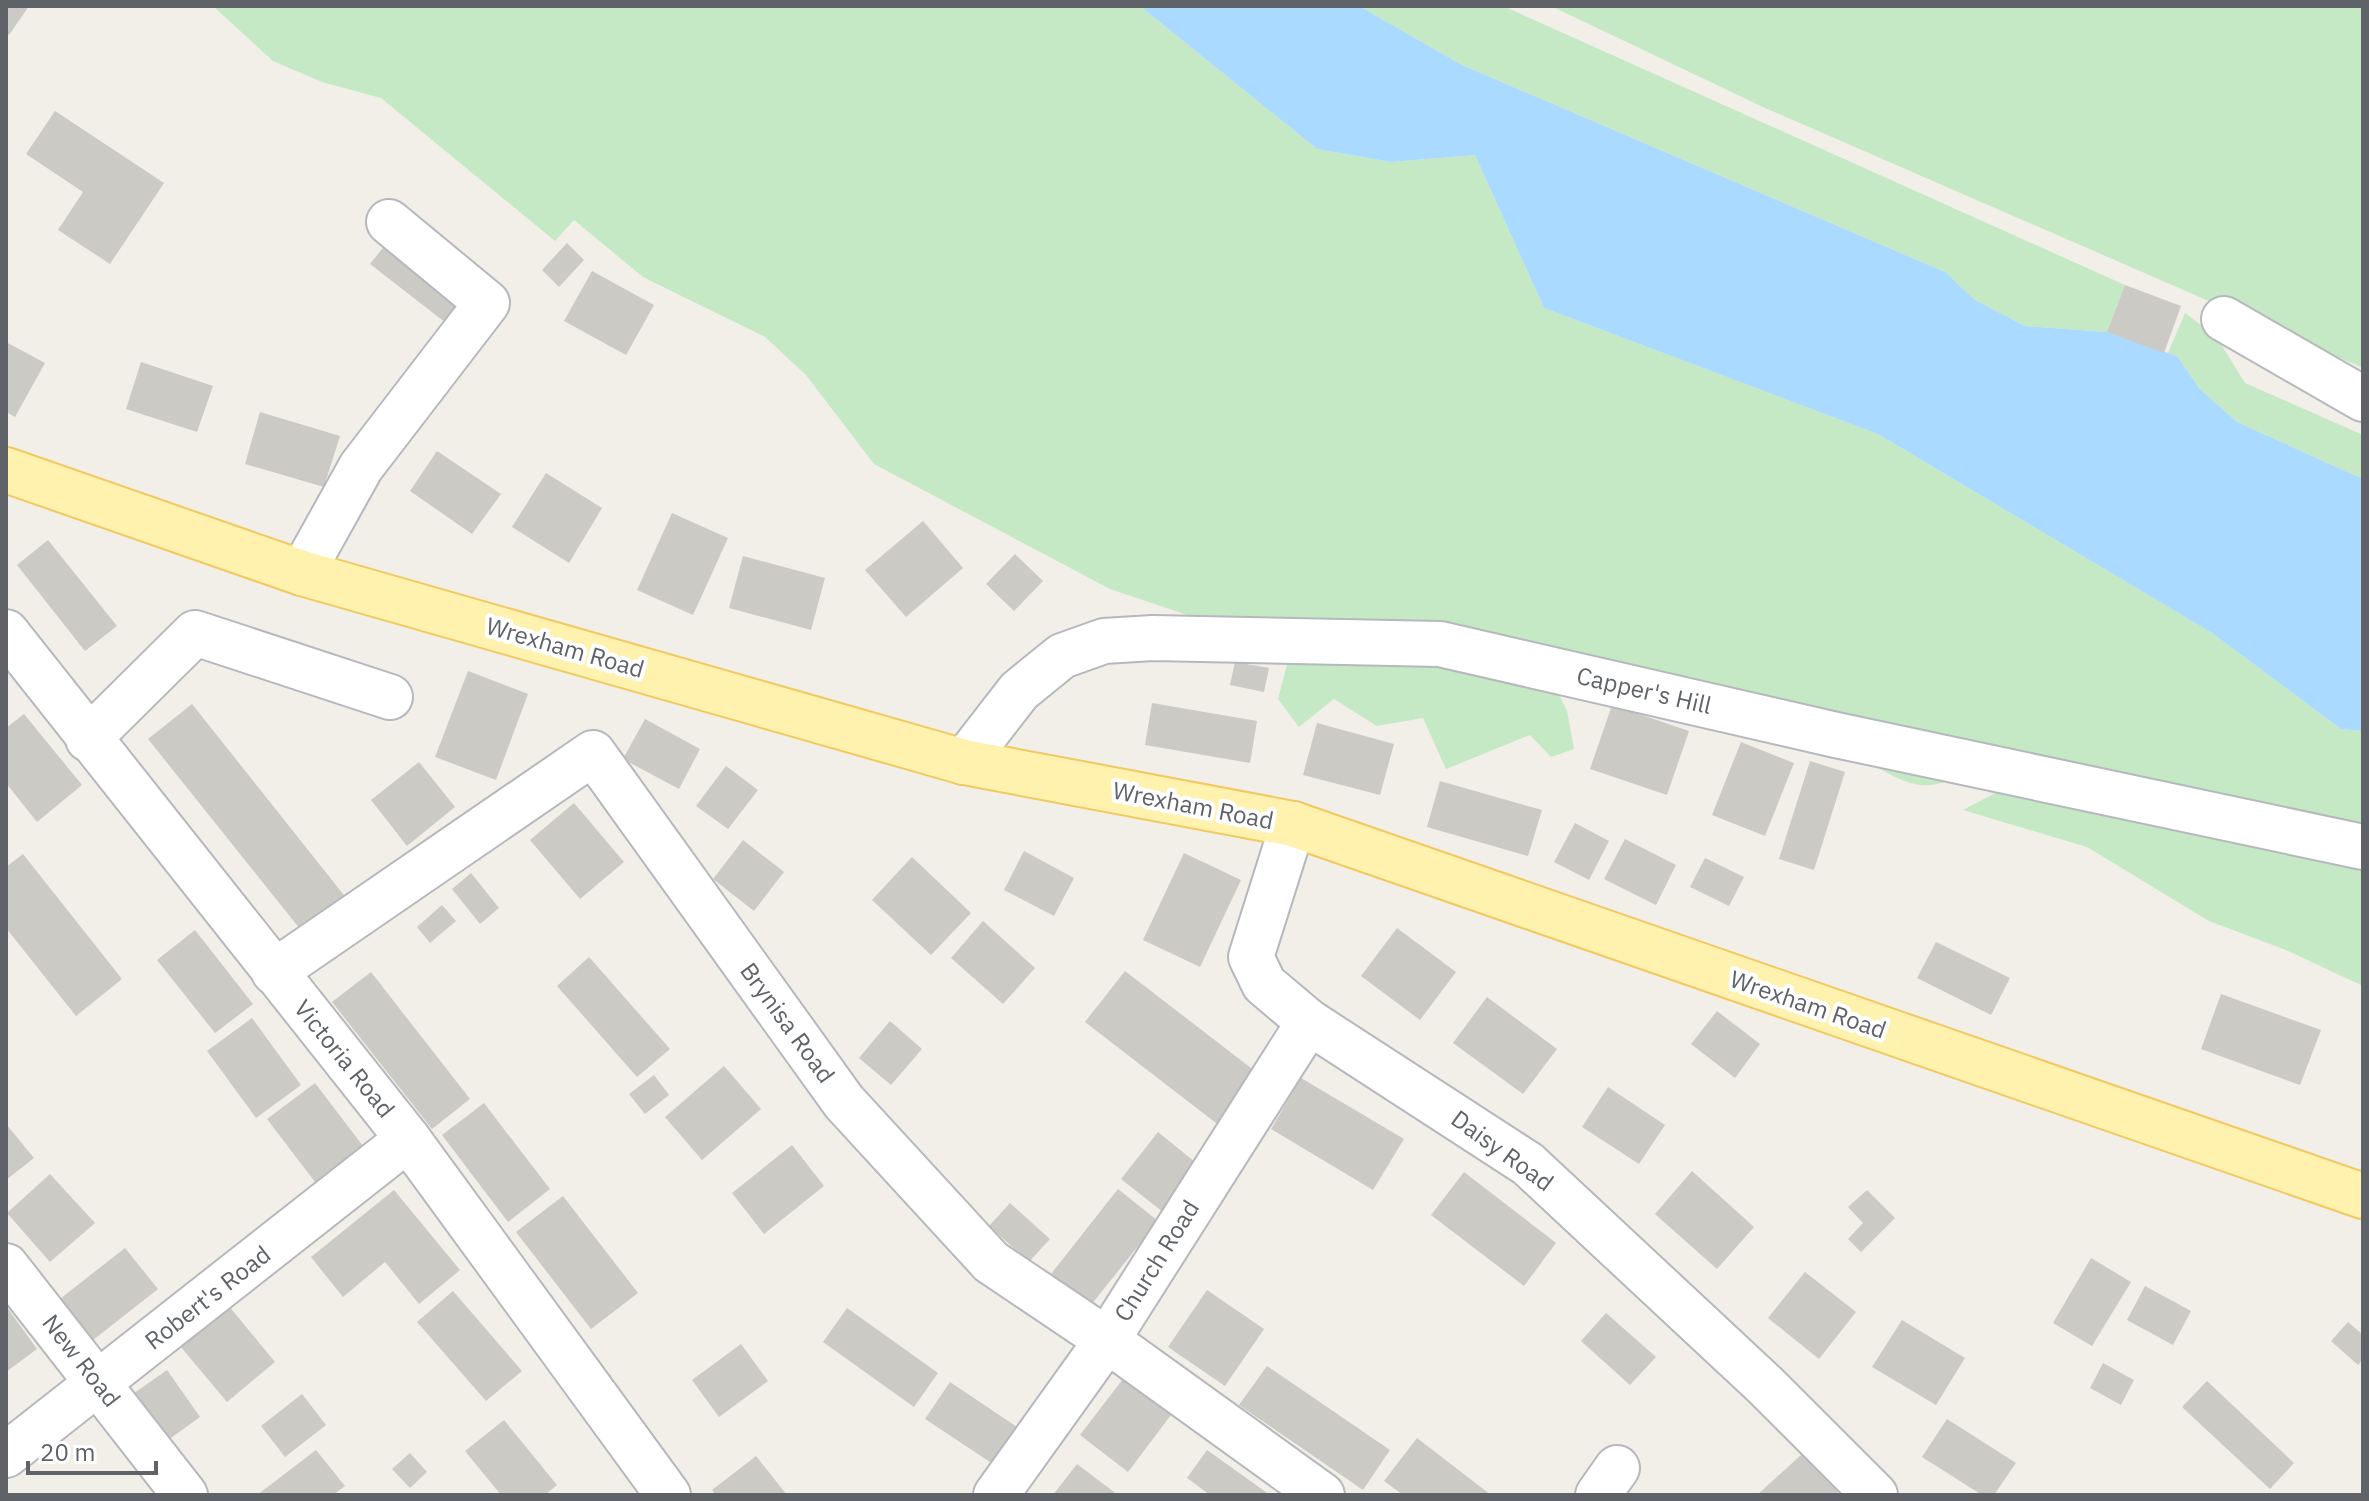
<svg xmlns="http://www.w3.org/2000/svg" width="2369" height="1501" viewBox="0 0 2369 1501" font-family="'IBM Plex Sans',sans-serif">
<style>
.green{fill:#c5e8c5}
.water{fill:#aadaff}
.building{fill:#cccac5}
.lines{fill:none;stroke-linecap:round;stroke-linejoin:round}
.minor-casing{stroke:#b5b8bc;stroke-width:48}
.major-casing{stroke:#f2c960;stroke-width:48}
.minor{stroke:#fff;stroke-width:44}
.major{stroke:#fff2af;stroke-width:44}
.labels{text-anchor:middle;stroke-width:8;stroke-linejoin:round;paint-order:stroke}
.street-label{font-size:24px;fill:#5f6368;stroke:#fff}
</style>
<rect width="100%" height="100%" fill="#f1efe8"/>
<g class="green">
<path d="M213,6H1140L1317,149L1391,162L1475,155L1544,308L1878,434L2212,633L2341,729L2363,731V986L2286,950L2209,921L2087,847L1963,810L2001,790L1992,757C1936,791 1923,797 1866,760L1540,656L1567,711L1574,749L1551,757L1530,735L1446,769L1423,718L1377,726L1334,699L1299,727L1278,699L1287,665L1241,633L1110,589L874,464L806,375L765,337L643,277L574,220L555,241L381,98L322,82L273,61Z"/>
<polygon points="1359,6 1503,6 2125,285 2107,332 2025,326 1975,300 1945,272 1462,65"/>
<polygon points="1551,6 2363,6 2363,368 1763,107"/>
<polygon points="2185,313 2216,336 2245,383 2363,435 2363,479 2237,422 2199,388 2177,356 2168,353"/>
</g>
<polygon class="water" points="1140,6 1359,6 1462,65 1945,272 1975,300 2025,326 2107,332 2177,356 2199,388 2237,422 2363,479 2363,731 2341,729 2212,633 1878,434 1544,308 1475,155 1391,162 1317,149"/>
<g class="building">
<polygon points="6,6 29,6 9,35 6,33"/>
<polygon points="55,111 164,183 110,264 58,230 83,192 26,154"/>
<polygon points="390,239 465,298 446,323 370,264"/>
<polygon points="567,243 584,260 559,287 542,270"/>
<polygon points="592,271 654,305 626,355 564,321"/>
<polygon points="2125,285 2181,306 2164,353 2107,332"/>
<polygon points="6,342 45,363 15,417 6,412"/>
<polygon points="141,362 213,386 197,432 126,409"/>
<polygon points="260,412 340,436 324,487 245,464"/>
<polygon points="437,451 501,494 472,534 410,491"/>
<polygon points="546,473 602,508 569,563 512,527"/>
<polygon points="672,513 728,538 693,615 637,590"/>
<polygon points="923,521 963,568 906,617 865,570"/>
<polygon points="48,540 117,626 85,651 17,565"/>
<polygon points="1015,554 1043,581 1014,611 986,584"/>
<polygon points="743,556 825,578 811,630 729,608"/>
<polygon points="1235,662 1269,668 1264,692 1230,685"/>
<polygon points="468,671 528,694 496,780 435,757"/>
<polygon points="1152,703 1257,721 1250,763 1145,745"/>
<polygon points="192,704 351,904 308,939 148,739"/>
<polygon points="1612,705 1689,731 1667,795 1590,769"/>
<polygon points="24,714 82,785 37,822 6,783 6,728"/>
<polygon points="645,719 700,749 679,789 623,759"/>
<polygon points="1317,723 1394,744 1380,795 1303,775"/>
<polygon points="1741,742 1794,763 1765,836 1712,815"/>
<polygon points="1810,761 1845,772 1814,870 1779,859"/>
<polygon points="419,762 455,807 407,846 371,800"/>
<polygon points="726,766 758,790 728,829 696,806"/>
<polygon points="1440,781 1542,810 1528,856 1427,827"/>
<polygon points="574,803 624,862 580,899 530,840"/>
<polygon points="1575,823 1609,841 1589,880 1554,862"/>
<polygon points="1625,839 1676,865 1656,905 1604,879"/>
<polygon points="743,840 784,872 754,911 713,879"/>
<polygon points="1024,851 1074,878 1054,916 1004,890"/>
<polygon points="1184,853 1241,880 1200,967 1143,940"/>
<polygon points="23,854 122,979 76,1016 6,928 6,867"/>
<polygon points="912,857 971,913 931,955 872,900"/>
<polygon points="1705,858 1744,877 1729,906 1690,887"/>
<polygon points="471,873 499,908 480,924 452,889"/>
<polygon points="442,905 456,921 430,943 417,927"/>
<polygon points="983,921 1035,968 1003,1004 951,958"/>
<polygon points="1397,928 1456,972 1420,1020 1361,976"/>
<polygon points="195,930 253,1004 215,1033 157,960"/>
<polygon points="1936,942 2010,978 1991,1015 1917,978"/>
<polygon points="589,957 670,1049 637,1077 557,986"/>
<polygon points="1125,971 1264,1078 1225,1130 1085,1022"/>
<polygon points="371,972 470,1099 432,1129 332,1002"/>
<polygon points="2221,994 2321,1030 2300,1085 2201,1049"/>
<polygon points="1487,997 1557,1049 1523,1094 1453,1043"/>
<polygon points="1717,1011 1760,1044 1735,1078 1691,1044"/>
<polygon points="252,1018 301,1085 256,1118 207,1051"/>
<polygon points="890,1021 922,1049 891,1085 859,1058"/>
<polygon points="724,1066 761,1109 702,1160 665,1117"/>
<polygon points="654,1075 669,1095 645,1114 629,1094"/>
<polygon points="1301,1078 1404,1139 1373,1190 1271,1129"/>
<polygon points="315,1083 363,1146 315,1182 267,1119"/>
<polygon points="1608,1087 1665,1125 1639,1164 1582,1127"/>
<polygon points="484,1103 550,1189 508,1222 442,1135"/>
<polygon points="6,1124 34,1158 6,1180"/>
<polygon points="1158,1132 1200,1166 1163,1212 1121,1179"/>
<polygon points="792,1145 824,1186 764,1234 732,1193"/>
<polygon points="1692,1171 1754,1227 1717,1269 1655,1214"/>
<polygon points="1464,1172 1556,1243 1524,1286 1431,1215"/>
<polygon points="50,1174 95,1223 50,1262 7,1213"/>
<polygon points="1118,1189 1158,1221 1091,1305 1051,1274"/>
<polygon points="394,1190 460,1270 419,1304 385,1262 343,1297 311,1257"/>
<polygon points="1867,1190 1895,1218 1861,1252 1848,1239 1863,1223 1848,1207"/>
<polygon points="563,1196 638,1293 591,1329 516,1232"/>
<polygon points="1010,1203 1050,1239 1029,1262 989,1226"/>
<polygon points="125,1248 158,1289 88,1344 56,1302"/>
<polygon points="2091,1258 2131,1282 2092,1346 2053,1323"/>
<polygon points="1805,1272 1856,1312 1819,1359 1768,1318"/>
<polygon points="2145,1286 2191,1311 2173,1345 2127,1320"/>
<polygon points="1207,1290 1264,1329 1225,1386 1168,1347"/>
<polygon points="453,1291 522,1371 486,1401 417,1322"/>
<polygon points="224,1300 275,1362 227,1402 175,1340"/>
<polygon points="6,1306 37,1349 6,1372"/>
<polygon points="847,1308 938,1373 914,1407 823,1342"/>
<polygon points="1606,1313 1656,1357 1630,1385 1581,1341"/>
<polygon points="1902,1320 1965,1358 1936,1405 1872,1367"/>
<polygon points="2348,1322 2363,1335 2363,1359 2358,1365 2331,1341"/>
<polygon points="741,1344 768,1381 719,1417 692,1380"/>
<polygon points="2103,1363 2134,1380 2121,1405 2090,1388"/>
<polygon points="1267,1366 1390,1450 1363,1490 1239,1405"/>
<polygon points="167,1370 200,1417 164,1443 130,1396"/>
<polygon points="1126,1375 1174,1411 1128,1472 1080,1435"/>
<polygon points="2207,1381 2294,1463 2270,1489 2182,1407"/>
<polygon points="950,1382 1017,1427 993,1464 925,1419"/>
<polygon points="302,1394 326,1425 285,1457 261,1426"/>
<polygon points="1947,1419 2016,1463 1994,1495 1982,1495 1922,1457"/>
<polygon points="504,1420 557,1485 545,1495 501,1495 465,1451"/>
<polygon points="1417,1438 1491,1495 1403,1495 1384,1481"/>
<polygon points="1813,1444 1848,1483 1835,1495 1757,1495"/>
<polygon points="316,1450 345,1486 333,1495 257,1495"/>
<polygon points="1207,1450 1270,1495 1210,1495 1187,1478"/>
<polygon points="410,1453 427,1472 410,1488 392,1469"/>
<polygon points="756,1456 787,1495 716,1495 712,1490"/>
<polygon points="1077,1464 1118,1495 1053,1495"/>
</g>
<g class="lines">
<defs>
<g id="minor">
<polyline points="2224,319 2363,399"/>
<polyline points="302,573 361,467 487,303 389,222"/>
<polyline points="6,632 408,1139 668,1495"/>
<polyline points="88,739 195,633 390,697"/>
<polyline points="964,762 1019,691 1062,656 1104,641 1153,638 1440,644 1836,735 2363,847"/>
<polyline points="1293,824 1251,957 1264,984 1309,1022 1528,1164 1766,1386 1875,1495"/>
<polyline points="274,972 593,753 844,1102 991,1262 1107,1340 1322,1495"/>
<polyline points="6,1266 185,1495"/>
<polyline points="6,1455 408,1139"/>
<polyline points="996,1495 1107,1340 1309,1022"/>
<polyline points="1598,1495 1617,1468"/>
</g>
<polyline id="major" points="6,470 302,573 964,762 1293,824 2363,1196"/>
</defs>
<use href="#minor" class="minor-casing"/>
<use href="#major" class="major-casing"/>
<use href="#minor" class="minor"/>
<use href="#major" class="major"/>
</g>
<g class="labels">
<g class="street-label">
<text transform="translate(565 648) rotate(16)" y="8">Wrexham Road</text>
<text transform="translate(1644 691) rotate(13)" y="8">Capper's Hill</text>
<text transform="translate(1193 806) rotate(11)" y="8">Wrexham Road</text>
<text transform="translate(1808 1005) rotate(19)" y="8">Wrexham Road</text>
<text transform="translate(787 1023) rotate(54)" y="8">Brynisa Road</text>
<text transform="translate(344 1059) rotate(51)" y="8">Victoria Road</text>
<text transform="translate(1502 1151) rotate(36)" y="8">Daisy Road</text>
<text transform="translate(1157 1261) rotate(-58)" y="8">Church Road</text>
<text transform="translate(208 1298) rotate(-38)" y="8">Robert's Road</text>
<text transform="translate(81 1361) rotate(52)" y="8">New Road</text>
</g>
</g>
<rect width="2369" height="1501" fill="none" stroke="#5f6368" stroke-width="16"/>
<path d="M28 1461v12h128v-12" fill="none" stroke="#5f6368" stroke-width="4"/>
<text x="40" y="1461" font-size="24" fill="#5f6368" stroke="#ffffff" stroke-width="6" paint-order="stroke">20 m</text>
</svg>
